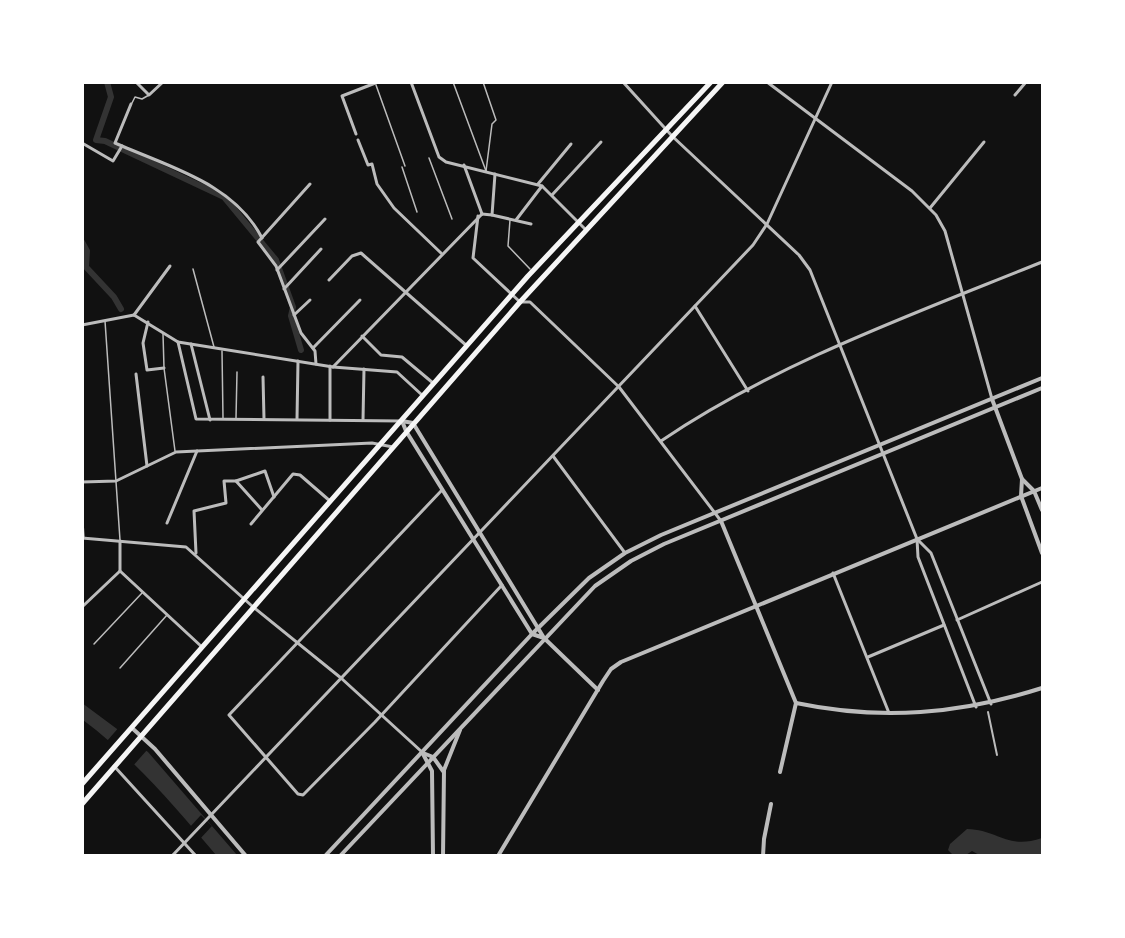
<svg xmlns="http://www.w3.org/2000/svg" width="1125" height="938" viewBox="0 0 1125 938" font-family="'Source Sans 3',sans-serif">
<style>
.water{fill:#333}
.pier{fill:#111}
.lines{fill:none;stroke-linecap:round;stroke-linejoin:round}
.canal{stroke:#333;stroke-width:6}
.service{stroke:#bcbcbc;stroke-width:1.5}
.pedestrian{stroke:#bcbcbc;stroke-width:2}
.minor{stroke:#bcbcbc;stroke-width:3}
.tertiary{stroke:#bcbcbc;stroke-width:4}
.primary{stroke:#f5f5f5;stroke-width:5}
</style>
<rect width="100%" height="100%" fill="#111"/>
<g class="water">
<path d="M82,703L148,752L237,855H216C175,807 134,758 83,720Z"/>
<path d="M967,829C999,830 1007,850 1042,838V855L981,856L972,851L966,855H953L948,850L950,844Z"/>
</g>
<g class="pier">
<polygon points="120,726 147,750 132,767 107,741"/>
<polygon points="201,815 212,826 199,840 189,828"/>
</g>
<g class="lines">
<g class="canal">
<polyline points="107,82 111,97 96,140 105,141 224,197 276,260 293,307 291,316 301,350"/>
<polyline points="82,242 87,251 86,267 114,297 121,309"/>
</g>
<g class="service">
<polyline points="453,82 486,171"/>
<polyline points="483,82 496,120 492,124 486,171"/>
<polyline points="376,85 405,166"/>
<polyline points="132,103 135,97 142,99 149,95"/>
<polyline points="429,158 452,219"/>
<polyline points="402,167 417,212"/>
<polyline points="510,220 508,246 530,269"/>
<polyline points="193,269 214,347"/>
<polyline points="105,321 120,540"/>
<polyline points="163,334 164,368 175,451"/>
<polyline points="222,351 223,418"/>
<polyline points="236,418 237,372"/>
<polyline points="82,509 84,538"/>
<polyline points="94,644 142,593"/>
<polyline points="120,668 167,615"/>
</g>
<polyline class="pedestrian" points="988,712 997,755"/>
<g class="minor">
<polyline points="136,82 149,95 163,82"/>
<polyline points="411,82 439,157 446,162 542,186 586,230"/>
<polyline points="623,82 672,136 799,255 810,270 917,539 918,557 976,707"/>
<polyline points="767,82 912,191 936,215 945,231 992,399"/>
<polyline points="1015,95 1026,82"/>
<polyline points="356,134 342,96 378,82"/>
<polyline points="358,140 368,165 372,164 377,184 394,208 441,253"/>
<path d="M82,143L113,161L122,146C173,168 235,185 262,238"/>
<polyline points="122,146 115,143 131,104"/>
<polyline points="464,165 482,214"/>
<polyline points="310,184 258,242 276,266 301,333 315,351 316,364"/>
<polyline points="538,184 571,144"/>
<polyline points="552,195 601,142"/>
<polyline points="930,208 984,142"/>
<polyline points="482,214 492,215 495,174"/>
<polyline points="492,215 531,224"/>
<polyline points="478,216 473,258 520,302 530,302 619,387 721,521"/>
<polyline points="516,220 542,186"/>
<polyline points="277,270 325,219"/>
<polyline points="329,280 352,256 361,253 467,346"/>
<polyline points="284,289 321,249"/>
<polyline points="695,306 748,391"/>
<polyline points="134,315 170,266"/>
<polyline points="294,315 310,300"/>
<polyline points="148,322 143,343 147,370 164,368"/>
<polyline points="82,325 134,315 178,342 333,367 397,372 422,395"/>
<polyline points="362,336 381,355 402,357 433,383"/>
<polyline points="178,342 196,419 401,421"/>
<polyline points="191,344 210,420"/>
<polyline points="313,348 360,300"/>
<polyline points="333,367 482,214"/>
<polyline points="136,374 147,466"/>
<polyline points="263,377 264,419"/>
<polyline points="297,419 298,361"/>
<polyline points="330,420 330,366"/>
<polyline points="363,420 364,369"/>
<path d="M661,441C774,364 916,313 1042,262"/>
<polyline points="553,456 625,553"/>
<polyline points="236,481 265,471 274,497"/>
<polyline points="82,482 116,481 176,452 372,443 393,447"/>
<polyline points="442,490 229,715 298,794 303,795 375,722 502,585"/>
<polyline points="167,523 197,451"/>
<polyline points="251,524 293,474 300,475 330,501"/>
<polyline points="82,538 186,547 252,606 341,678 422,752"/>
<polyline points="918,540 931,553 991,704"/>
<polyline points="120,541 120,571 202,647"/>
<polyline points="196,553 194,511 226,503 224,481 236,481 262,510"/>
<polyline points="833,573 889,713"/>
<polyline points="82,607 120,571"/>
<polyline points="957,620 1042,582"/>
<polyline points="868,657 944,625"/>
<polyline points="114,766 196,856"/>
<polyline points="172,856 753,245 767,224 832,82"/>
</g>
<g class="tertiary">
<polyline points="992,399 1022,479 1034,491 1042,510"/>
<polyline points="1022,479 1021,496 1042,553"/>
<polyline points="721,521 796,703 780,772"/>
<polyline points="544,638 532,634 406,431 402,421 413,423 544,638 598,690"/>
<path d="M796,703C882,721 960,714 1042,688"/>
<polyline points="132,728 155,749 246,856"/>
<polyline points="422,752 432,771 433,856"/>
<polyline points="423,753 433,757 443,771"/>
<polyline points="325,856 532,634 589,578 625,553 661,535 1042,378"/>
<polyline points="340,856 595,586 631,561 664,544 1042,388"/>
<polyline points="443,856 444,770 460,730"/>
<polyline points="498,856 603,681 611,669 621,662 1042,488"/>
<polyline points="763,856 764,839 771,804"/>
</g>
<g class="primary">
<polyline points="82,784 528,276 711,82"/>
<polyline points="82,804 520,302 723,82"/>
</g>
</g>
<rect width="1125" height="938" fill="none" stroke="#ffffff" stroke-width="168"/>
</svg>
